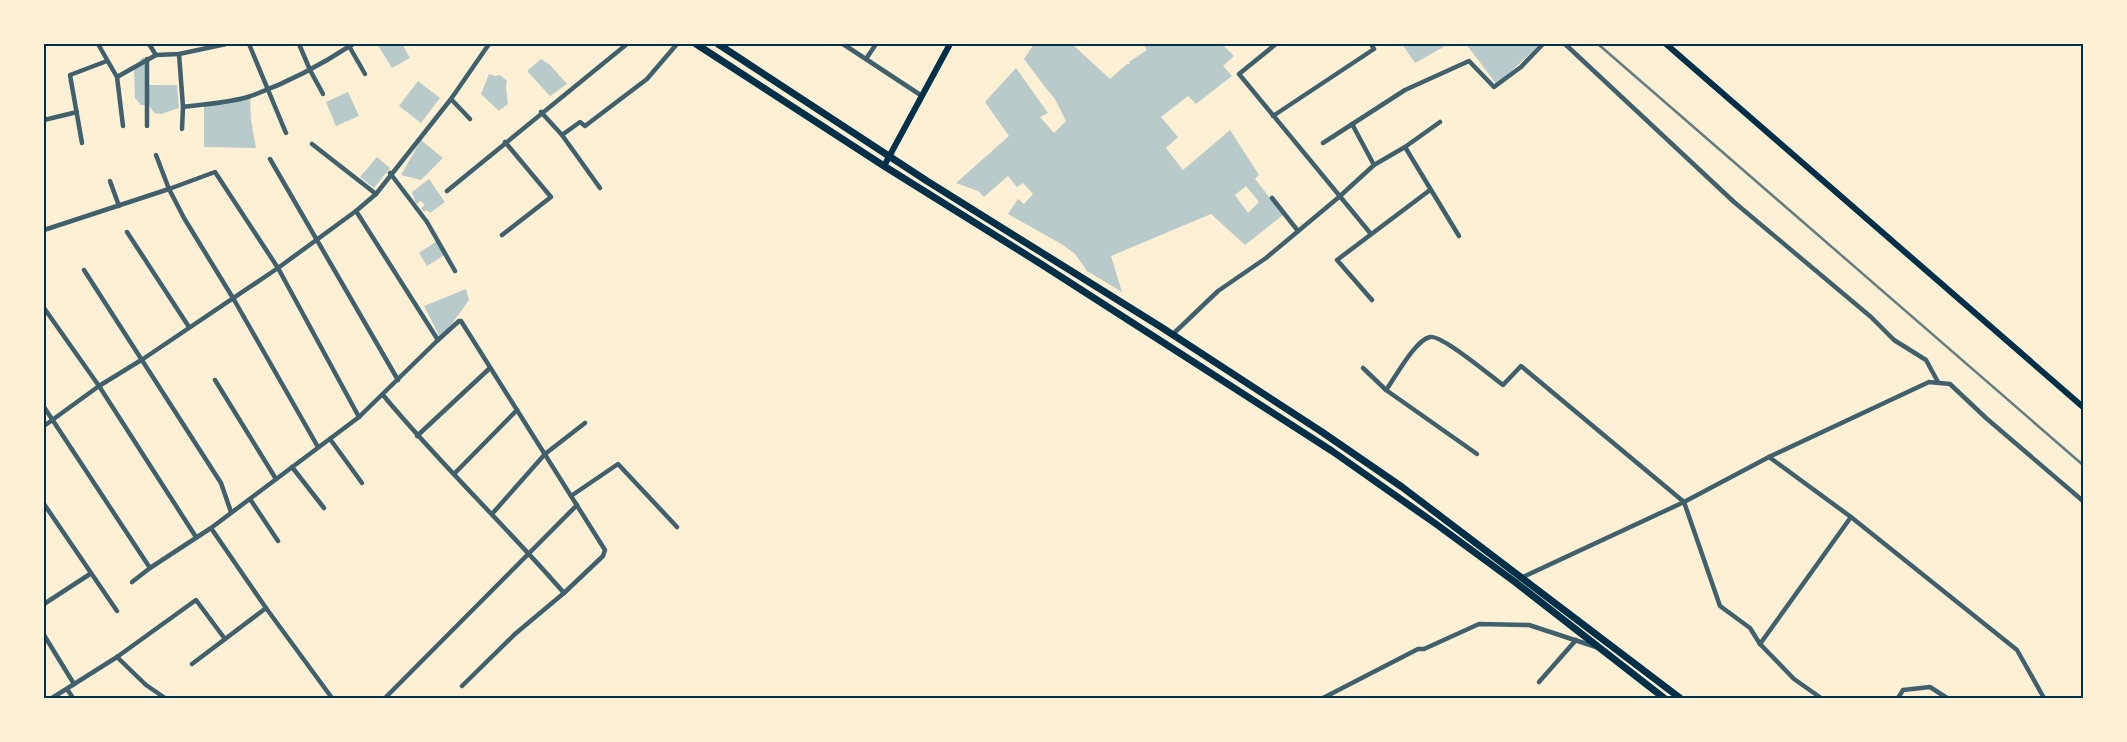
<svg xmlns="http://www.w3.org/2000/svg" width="2127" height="742" viewBox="0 0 2127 742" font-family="'Fira Sans Condensed',sans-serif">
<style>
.green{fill:#b9caca;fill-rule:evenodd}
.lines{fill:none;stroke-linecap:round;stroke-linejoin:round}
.minor{stroke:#3f606c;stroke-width:4.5}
.secondary{stroke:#003049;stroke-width:6}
.trunk{stroke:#003049;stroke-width:7}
.rail{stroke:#657d81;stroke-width:2.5}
.neatline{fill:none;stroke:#003049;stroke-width:2}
</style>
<rect width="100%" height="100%" fill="#fdf0d5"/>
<g class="green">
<polygon points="377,44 402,44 410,58 392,68"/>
<path d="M1034,44H1072L1110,79L1127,64H1130L1129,62L1147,50L1143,44H1222L1234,56L1223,66L1232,76L1196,104L1188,96L1161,117L1178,137L1166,148L1183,170L1230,130L1259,175L1255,179L1283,215L1245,245L1211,214L1111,256L1122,292L1087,271L1075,254L1063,245L1008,214L1018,199L1024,204L1033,194L1023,183L1017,187L1008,176L984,197L978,191L956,183L1009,136L985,102L1016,68L1048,113L1040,117L1054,133L1066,121L1055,99L1045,87L1024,59ZM1246,186L1259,202L1248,213L1235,195Z"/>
<polygon points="1402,44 1449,44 1415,63"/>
<polygon points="1466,44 1540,44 1497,85"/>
<polygon points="143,57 145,59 148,85 177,85 179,108 161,114 154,113 149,105 141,105 135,98 134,70"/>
<polygon points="541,59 550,65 567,84 550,96 528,72 528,70"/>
<polygon points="489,74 495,76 500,75 507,81 506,87 508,104 499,111 481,94"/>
<polygon points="418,81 440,98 421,123 399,106"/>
<polygon points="348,92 359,116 336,126 326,102"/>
<polygon points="250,96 251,120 256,148 204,147 204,104"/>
<polygon points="421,140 443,158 421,180 401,175"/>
<polygon points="377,157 390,168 374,188 360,177"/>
<polygon points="429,179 445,202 430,213 427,210 424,212 421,208 425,205 421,201 416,204 412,192"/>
<polygon points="437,241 446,254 427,266 419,253"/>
<polygon points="466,289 469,300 441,339 424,306"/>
</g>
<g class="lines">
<g class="minor">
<polyline points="98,44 117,77 123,126"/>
<polyline points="149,44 156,55 179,54 226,44"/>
<polyline points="249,44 286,133"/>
<polyline points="299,44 310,70 323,94"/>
<polyline points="843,44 922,96"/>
<polyline points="1276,44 1239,74 1371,234"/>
<polyline points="1565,44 1734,202 1871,317 1894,340 1926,360 1938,382"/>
<polyline points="349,46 365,74"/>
<polyline points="179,54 183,107 182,129"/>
<polyline points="147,59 147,126"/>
<polyline points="866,59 876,44"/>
<polyline points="117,77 156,55"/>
<polyline points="451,99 470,119"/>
<path d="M183,107C204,104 230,103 251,96C287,83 321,65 353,44"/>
<polyline points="541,112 562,135 600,188"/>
<polyline points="1273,116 1374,49 1371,44"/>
<polyline points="44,120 77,112"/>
<polyline points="1352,124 1374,165"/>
<polyline points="562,135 580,122 585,126 647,79 677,44"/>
<polyline points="82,143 70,75 107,61"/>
<polyline points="1323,143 1405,90 1469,61 1494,87 1521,67 1543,44"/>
<polyline points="312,144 376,194"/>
<polyline points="1405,147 1459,236"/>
<polyline points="156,155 169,189 184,218 233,298 318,447"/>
<polyline points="270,159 398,380"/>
<polyline points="390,173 427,222 455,271"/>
<polyline points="110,181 119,206"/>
<polyline points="447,191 627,44"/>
<polyline points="1272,198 1298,231"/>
<polyline points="44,230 169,189 215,172 278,268 359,417"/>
<polyline points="127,232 189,327"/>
<polyline points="502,235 551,197 505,142"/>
<polyline points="84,270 221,483 231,512"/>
<polyline points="1372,300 1337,260 1430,190"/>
<polyline points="44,308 99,386 196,537"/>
<polyline points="1172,335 1218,291 1266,258 1339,197 1374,165 1405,147 1440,122"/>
<polyline points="438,340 459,321 461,321 605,550 603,556 564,593 515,634 462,686"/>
<polyline points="1363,368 1386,390 1477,454"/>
<polyline points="215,380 276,479"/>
<path d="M1386,390C1395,378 1415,340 1430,337C1441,334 1492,377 1503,385L1521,366L1684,502L1720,606L1750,628L1760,644L1794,679L1821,698"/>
<path d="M383,395C440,464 505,525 564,593"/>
<polyline points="44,407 150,568 211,528 359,417 438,340 356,211"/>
<polyline points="44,426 99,386 143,359 278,268 356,211 376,194 451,99 489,44"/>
<polyline points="417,436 490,368"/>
<polyline points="330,439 362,483"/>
<polyline points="1769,457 1851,517 2017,650 2044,698"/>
<polyline points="292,467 324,508"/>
<polyline points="454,474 517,410"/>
<polyline points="571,496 618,464 677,527"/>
<polyline points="250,499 278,541"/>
<polyline points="44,504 117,611"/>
<polyline points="492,514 545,454 585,423"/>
<polyline points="211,528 266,608 332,698"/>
<polyline points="1523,577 1684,502 1769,457 1929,382 1950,384 1986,418 2083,501"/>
<polyline points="132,582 150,568"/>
<polyline points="44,604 90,574"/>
<polyline points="44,635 74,684"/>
<polyline points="1760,644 1851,517"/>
<polyline points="117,657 146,685 165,698"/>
<polyline points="192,664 266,608"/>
<polyline points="1539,682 1576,640"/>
<polyline points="67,689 73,698"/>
<polyline points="52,698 117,657 196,600 225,639"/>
<polyline points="385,698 577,505"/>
<polyline points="1323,698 1418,649 1424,649 1479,624 1529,625 1596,647"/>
<polyline points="1898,698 1903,690 1930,687 1947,698"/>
</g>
<g class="secondary">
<polyline points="1666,44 2083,407"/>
<polyline points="884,166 950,44"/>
</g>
<g class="trunk">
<polyline points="696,44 884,166 1041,264 1332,451 1436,524 1515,582 1664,698"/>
<polyline points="718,44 927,181 1161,327 1322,432 1402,487 1680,698"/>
</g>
<polyline class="rail" points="1598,44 2083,465"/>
</g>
<rect width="2127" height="742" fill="none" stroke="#fdf0d5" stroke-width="90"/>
<rect x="45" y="45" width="2037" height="652" class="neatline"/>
</svg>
